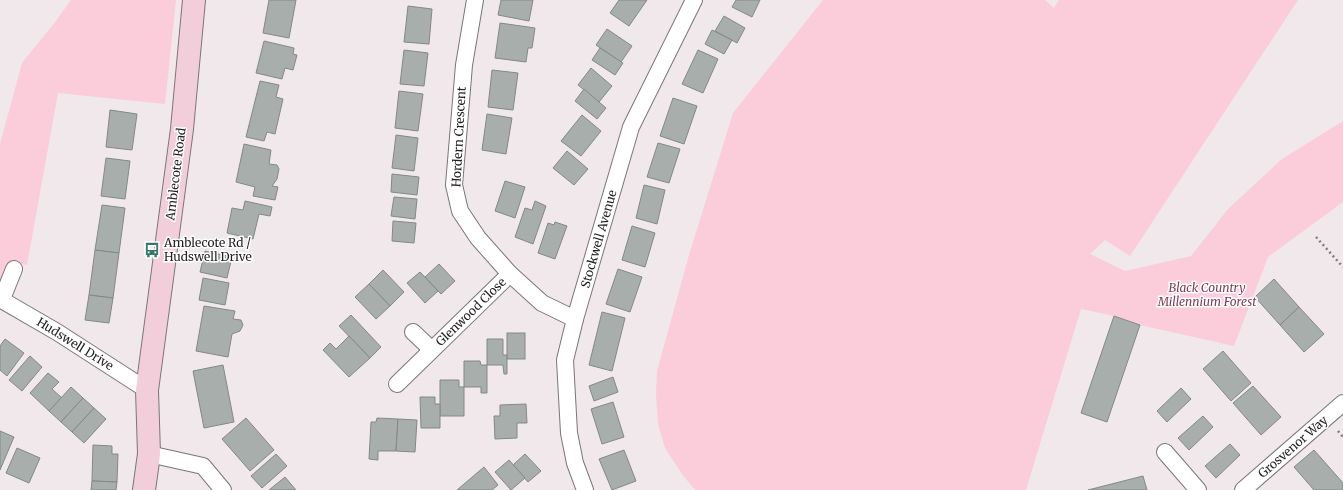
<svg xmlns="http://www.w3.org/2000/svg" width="1343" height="490" viewBox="0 0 1343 490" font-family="Merriweather,serif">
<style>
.green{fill:#fbcdda}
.building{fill:#a7aeac;stroke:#828987}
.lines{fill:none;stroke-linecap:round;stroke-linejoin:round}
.street-casing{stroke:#7c7577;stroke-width:18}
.secondary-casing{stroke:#7c7577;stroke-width:24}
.path{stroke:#827d7d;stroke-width:2.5;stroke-dasharray:2 3;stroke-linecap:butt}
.street{stroke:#fff;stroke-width:16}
.secondary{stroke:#f2cedb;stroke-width:22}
.labels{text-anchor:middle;stroke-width:3;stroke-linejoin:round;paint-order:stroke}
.street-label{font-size:12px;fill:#211e1e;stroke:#fff}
.poi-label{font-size:12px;fill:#211e1e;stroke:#fff;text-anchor:start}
.park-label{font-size:12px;font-style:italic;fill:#7e3c53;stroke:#fff}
</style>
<rect width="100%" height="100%" fill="#f0e8ea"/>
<g class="green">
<polygon points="71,0 176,0 165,104 58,93 27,265 11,262 0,282 0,144 22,63 56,21"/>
<polygon points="823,0 1045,0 1054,8 1059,0 1298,0 1130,256 1105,240 1090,254 1125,271 1191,256 1228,209 1282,159 1343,121 1343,202 1268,257 1234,346 1140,325 1114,316 1081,309 1026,490 695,490 682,474 665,448 658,424 656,394 657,371 689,255 733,113"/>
</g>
<g class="building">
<polygon points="269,0 296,0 289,38 263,33"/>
<polygon points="501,0 533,0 529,21 498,15"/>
<polygon points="619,0 647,0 629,26 610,13"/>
<polygon points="736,0 760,0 752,17 732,7"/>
<polygon points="408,6 432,9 429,44 404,42"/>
<polygon points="724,16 745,28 737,43 715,31"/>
<polygon points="500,23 535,28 532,48 528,48 526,62 495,58"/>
<polygon points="607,29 632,46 621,62 596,45"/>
<polygon points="712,30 732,40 724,54 705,44"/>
<polygon points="264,41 294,48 293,54 297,55 293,70 285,68 282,79 256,73"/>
<polygon points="600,48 623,63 615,75 592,60"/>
<polygon points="404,50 428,53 424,86 400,84"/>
<polygon points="698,50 718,59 703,93 682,84"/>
<polygon points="591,68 612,86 599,102 578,85"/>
<polygon points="492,70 518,73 513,110 488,107"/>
<polygon points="260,81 279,85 276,97 283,99 275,134 267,132 264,141 246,137"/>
<polygon points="584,89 606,108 597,119 575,101"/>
<polygon points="399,91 423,94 418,131 395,128"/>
<polygon points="673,98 697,106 684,144 660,136"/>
<polygon points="110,110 137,114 132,150 106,147"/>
<polygon points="487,114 512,118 506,154 482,150"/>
<polygon points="582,115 601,131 581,156 561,141"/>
<polygon points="396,135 418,138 414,171 392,168"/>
<polygon points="658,143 680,149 669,183 647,177"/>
<polygon points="244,144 271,150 269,164 277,165 279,169 277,179 272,186 278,187 275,200 253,196 255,187 236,182"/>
<polygon points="567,151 588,169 574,185 553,168"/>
<polygon points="106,158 130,161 125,199 101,196"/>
<polygon points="392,174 419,177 417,195 391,192"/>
<polygon points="505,181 525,187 515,218 495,211"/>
<polygon points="644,185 665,190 657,224 636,218"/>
<polygon points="394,197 417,199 415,219 391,216"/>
<polygon points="245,201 272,207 270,216 259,214 253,239 227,233 232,208 243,210"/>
<polygon points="535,201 546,206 533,244 515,237 525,208 532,210"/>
<polygon points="102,205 125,208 119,253 95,250"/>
<polygon points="393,221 416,223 414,243 392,241"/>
<polygon points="555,222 567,226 555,259 538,253 548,223 554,225"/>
<polygon points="632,226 655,233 645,267 622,260"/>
<polygon points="95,250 119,253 113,298 89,295"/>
<polygon points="205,251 232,257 227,278 200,272"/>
<polygon points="439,264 455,281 441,294 425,277"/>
<polygon points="618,269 642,277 630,312 606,304"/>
<polygon points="383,270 404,292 390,306 369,284"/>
<polygon points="420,272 438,291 425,303 407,283"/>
<polygon points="203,278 229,283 225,305 199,300"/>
<polygon points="1274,279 1299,307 1280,325 1255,297"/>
<polygon points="369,284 390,306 376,319 355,297"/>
<polygon points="89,295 113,298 109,323 85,320"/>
<polygon points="204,306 235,311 233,319 241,320 243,325 240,331 232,334 228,357 196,351"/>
<polygon points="1299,307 1324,334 1304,352 1280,325"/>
<polygon points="602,312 625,318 612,371 589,365"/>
<polygon points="351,315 381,347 370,358 339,326"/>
<polygon points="1114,316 1140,325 1107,422 1081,413"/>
<rect x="507" y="333" width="18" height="26"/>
<polygon points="349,336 370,358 349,377 323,350 330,343 336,349"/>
<polygon points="5,339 24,353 7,376 0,370 0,346"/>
<polygon points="487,339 503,339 503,355 507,355 507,374 504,374 503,365 487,365"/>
<polygon points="1223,351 1251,383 1231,401 1203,369"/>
<polygon points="30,356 42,367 22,391 9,380"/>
<polygon points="464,361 480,361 481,365 487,365 487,393 481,393 481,387 464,387"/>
<polygon points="223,365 234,422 204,428 193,371"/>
<polygon points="48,373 59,382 52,389 62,398 49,411 30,393"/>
<polygon points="613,377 618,392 594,401 589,386"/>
<polygon points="440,380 459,380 459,387 464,387 464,416 440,416"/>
<polygon points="1253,386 1281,417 1261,435 1233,403"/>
<polygon points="71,387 83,398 61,422 49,411"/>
<polygon points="1181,388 1191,399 1167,422 1157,411"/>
<polygon points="420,397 435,397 435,404 440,404 440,428 421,428"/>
<polygon points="83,398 94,408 72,432 61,422"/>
<polygon points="613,402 624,437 602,444 591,409"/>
<polygon points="526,404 527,423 517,423 517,438 495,439 494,416 500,416 500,405"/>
<polygon points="94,408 106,419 84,443 72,432"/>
<polygon points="1203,416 1213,427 1189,450 1178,438"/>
<polygon points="246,418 274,450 250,471 222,439"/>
<polygon points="377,418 398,419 396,451 378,451 378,460 369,459 371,422 376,422"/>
<polygon points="398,419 417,420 415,452 396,451"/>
<polygon points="0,431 14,437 0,470"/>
<polygon points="1230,444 1240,455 1216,478 1205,466"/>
<polygon points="93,445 112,446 112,454 118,454 117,482 92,481"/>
<polygon points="17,448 40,458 29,483 6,473"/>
<polygon points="624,450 636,481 612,490 599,459"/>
<polygon points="1314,450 1343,483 1343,490 1314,490 1294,467"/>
<polygon points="276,454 287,466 262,488 251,476"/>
<polygon points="525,454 541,471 528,482 513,465"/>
<polygon points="509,460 525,478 511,490 495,472"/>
<polygon points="484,467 498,485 492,490 457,490"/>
<polygon points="1143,476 1147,490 1088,490"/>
<polygon points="285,477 296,490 269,490"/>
<polygon points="92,481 117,482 116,490 91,490"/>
</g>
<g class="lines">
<defs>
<g id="street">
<polyline points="475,0 464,65 454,185 460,211 478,238 510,274 542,303 575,319"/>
<polyline points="0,299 57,332 147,390"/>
<polyline points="2,299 14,269"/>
<polyline points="413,332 431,349"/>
<polyline points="397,384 510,274"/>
<polyline points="1165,452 1198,490"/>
<polyline points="149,454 203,466 223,490"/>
<polyline points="585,490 575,463 569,433 565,360 575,319 631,127 694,0"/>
<polyline points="1243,490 1343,403"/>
</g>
<polyline id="secondary" points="144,490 149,454 147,390 182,129 194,0"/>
</defs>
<use href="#street" class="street-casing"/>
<use href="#secondary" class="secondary-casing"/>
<g class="path">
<polyline points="1316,237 1343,267"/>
<polyline points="1338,431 1343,437"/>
</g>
<use href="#street" class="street"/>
<use href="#secondary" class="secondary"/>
</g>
<defs>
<symbol id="bus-bare" viewBox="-9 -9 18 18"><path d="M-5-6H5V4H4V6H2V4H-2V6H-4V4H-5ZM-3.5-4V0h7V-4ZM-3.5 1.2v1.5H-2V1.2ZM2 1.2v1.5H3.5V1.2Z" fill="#377767" stroke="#fff" stroke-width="2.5" paint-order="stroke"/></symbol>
</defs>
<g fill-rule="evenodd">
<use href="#bus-bare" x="141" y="239" width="22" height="22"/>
</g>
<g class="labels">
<g class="street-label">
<text transform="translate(459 137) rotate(-87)" y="4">Hordern Crescent</text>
<text transform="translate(176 174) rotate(-83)" y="4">Amblecote Road</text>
<text transform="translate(599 239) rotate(-74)" y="4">Stockwell Avenue</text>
<text transform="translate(471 312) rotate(-44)" y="4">Glenwood Close</text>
<text transform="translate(75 344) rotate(32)" y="4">Hudswell Drive</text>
<text transform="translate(1293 447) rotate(-41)" y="4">Grosvenor Way</text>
</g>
<g class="poi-label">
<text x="164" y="247">Amblecote Rd /<tspan x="164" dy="14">Hudswell Drive</tspan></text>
</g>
<g class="park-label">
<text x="1207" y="292">Black Country<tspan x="1207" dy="14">Millennium Forest</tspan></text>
</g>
</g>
</svg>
